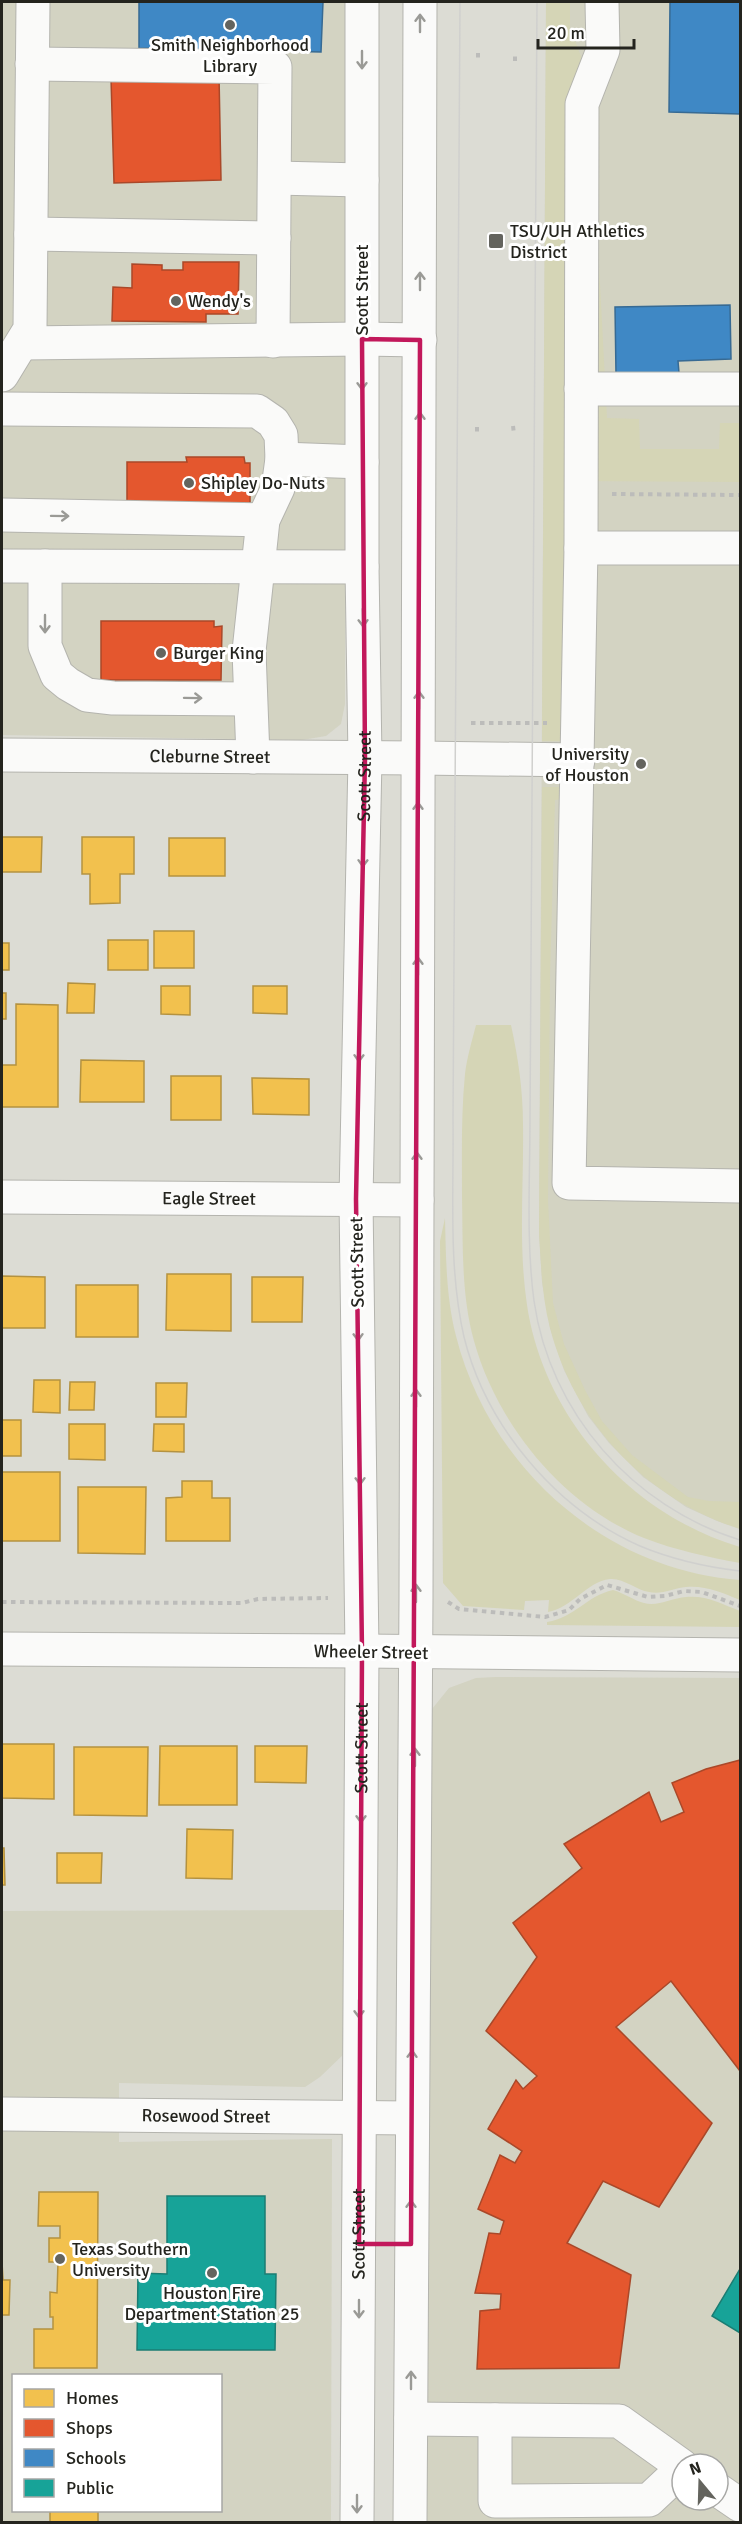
<svg xmlns="http://www.w3.org/2000/svg" width="742" height="2524" viewBox="0 0 742 2524" font-family="Signika,sans-serif">
<style>
.built{fill:#d3d3c2;fill-rule:evenodd}
.green{fill:#d5d5b6}
.homes{fill:#f2c14e;stroke:#b49240;stroke-width:1.5}
.shops{fill:#e4572e;stroke:#aa4829;stroke-width:1.5}
.schools{fill:#3f88c5;stroke:#376a93;stroke-width:1.5}
.public{fill:#17a398;stroke:#1b7d73;stroke-width:1.5}
.lines{fill:none;stroke-linecap:round;stroke-linejoin:round}
.minor-casing{stroke:#b4b4ae;stroke-width:35}
.major-casing{stroke:#b4b4ae;stroke-width:35}
.path{stroke:#bcbcba;stroke-width:4;stroke-dasharray:4.5 4.5;stroke-linecap:butt}
.minor{stroke:#fafaf9;stroke-width:33}
.major{stroke:#fafaf9;stroke-width:33}
.tram{stroke:#d0d0ce;stroke-width:1.5}
.oneway{stroke:#9a9a96}
.marked{fill:none;stroke:#c2185b;stroke-width:4.5;stroke-linejoin:round}
.poi-dot{fill:#64645e;stroke:#fff;stroke-width:2}
.labels{text-anchor:middle;stroke-width:6;stroke-linejoin:round;paint-order:stroke}
.poi-label{font-size:18px;fill:#24241e;stroke:#fff;text-anchor:start}
.street-label{font-size:18px;fill:#24241e;stroke:#fff}
</style>
<rect width="100%" height="100%" fill="#dcdcd4"/>
<g class="built">
<polygon points="2,2 347,2 345,704 341,724 326,736 302,740 233,739 2,735"/>
<polygon points="546,2 740,2 740,1529 717,1521 686,1507 643,1477 609,1443 588,1416 564,1370 550,1328 542,1282 539,1233"/>
<path d="M495,1677L740,1678V2522H423L432,1709L449,1688L476,1678ZM682,2464H718V2500H682Z"/>
<path d="M344,1910L345,2053L320,2077L305,2087L119,2083V2142L332,2139L331,2522H2V1911ZM14,2376H220V2510H14Z"/>
</g>
<g class="green">
<polygon points="546,2 570,2 570,27 599,105 599,265 607,418 639,419 640,449 719,449 720,423 740,423 740,482 571,481 565,741 542,741"/>
<path d="M542,787H564V799L555,800L550,977L548,1200L553,1303L564,1344L585,1390L602,1421L632,1455L688,1497L709,1501L740,1502V1529C647,1499 575,1424 550,1328C542,1297 541,1265 539,1233Z"/>
<path d="M476,1025H511C518,1057 523,1090 523,1124C524,1184 518,1245 527,1305C544,1419 632,1515 740,1547V1563C707,1557 675,1550 644,1538C562,1505 497,1424 474,1341C461,1294 463,1245 462,1196C462,1156 461,1114 465,1074C467,1057 472,1041 476,1025Z"/>
<path d="M445,1218C446,1258 446,1297 456,1336C489,1467 604,1570 740,1580V1600C723,1593 705,1585 686,1587C673,1588 662,1595 649,1592C636,1590 624,1578 610,1579C586,1582 572,1608 548,1612L549,1600L525,1601L524,1610L463,1606L443,1583L440,1241Z"/>
<path d="M613,1590C624,1593 633,1600 644,1603C657,1607 672,1598 686,1597C706,1595 722,1604 740,1611V1627L547,1625V1622C576,1617 586,1596 613,1590Z"/>
</g>
<g class="homes">
<polygon points="2,837 42,837 41,872 2,872"/>
<polygon points="82,837 134,837 134,874 120,874 120,903 90,904 90,874 82,874"/>
<rect x="169" y="838" width="56" height="38"/>
<rect x="154" y="931" width="40" height="37"/>
<rect x="108" y="940" width="40" height="30"/>
<rect x="2" y="943" width="7" height="27"/>
<polygon points="68,983 95,984 94,1013 67,1013"/>
<polygon points="161,986 190,986 190,1015 161,1014"/>
<polygon points="253,986 287,986 287,1014 253,1013"/>
<rect x="2" y="993" width="4" height="26"/>
<polygon points="16,1004 58,1005 58,1107 2,1107 2,1065 16,1065"/>
<polygon points="81,1060 144,1061 144,1102 80,1102"/>
<rect x="171" y="1076" width="50" height="44"/>
<polygon points="252,1078 309,1079 309,1115 253,1114"/>
<polygon points="167,1274 231,1274 231,1331 166,1330"/>
<polygon points="2,1276 45,1277 45,1328 2,1328"/>
<polygon points="252,1277 303,1277 302,1322 252,1322"/>
<rect x="76" y="1285" width="62" height="52"/>
<polygon points="34,1380 60,1380 60,1413 33,1412"/>
<polygon points="70,1382 95,1382 94,1410 69,1410"/>
<polygon points="156,1383 187,1383 186,1417 156,1417"/>
<rect x="2" y="1420" width="19" height="36"/>
<polygon points="69,1424 105,1424 105,1460 69,1459"/>
<polygon points="154,1424 184,1424 184,1452 153,1451"/>
<rect x="2" y="1472" width="58" height="69"/>
<polygon points="182,1481 212,1481 212,1498 230,1498 230,1541 166,1541 166,1498 182,1497"/>
<polygon points="78,1487 146,1487 145,1554 78,1553"/>
<polygon points="2,1744 54,1744 54,1799 2,1798"/>
<polygon points="160,1746 237,1746 237,1805 159,1805"/>
<polygon points="255,1746 307,1746 306,1783 255,1782"/>
<polygon points="74,1747 148,1747 147,1816 74,1815"/>
<polygon points="187,1829 233,1830 232,1879 186,1878"/>
<polygon points="2,1848 4,1848 5,1885 2,1885"/>
<polygon points="57,1853 102,1853 101,1883 57,1883"/>
<polygon points="39,2192 98,2192 97,2368 34,2368 34,2329 53,2329 53,2317 50,2317 50,2292 57,2293 58,2262 49,2262 49,2238 60,2238 60,2226 38,2226"/>
<polygon points="2,2262 3,2280 10,2280 9,2315 2,2315"/>
<rect x="50" y="2510" width="48" height="12"/>
</g>
<g class="shops">
<polygon points="219,75 221,180 114,183 111,78"/>
<polygon points="183,262 239,262 238,314 206,314 206,322 112,321 113,287 132,288 132,264 162,265 162,270 183,270"/>
<polygon points="186,457 244,457 245,463 250,463 250,504 127,504 127,462 187,462"/>
<polygon points="101,621 214,621 214,627 222,626 221,680 101,680"/>
<polygon points="740,1760 740,2071 671,1981 616,2027 712,2123 659,2207 603,2181 567,2243 631,2275 619,2368 477,2369 480,2311 500,2309 501,2294 475,2293 489,2233 500,2234 504,2221 478,2209 500,2155 515,2163 522,2151 488,2129 516,2080 523,2089 537,2076 486,2031 537,1957 513,1923 582,1868 564,1844 649,1792 661,1822 684,1812 672,1783 706,1769"/>
</g>
<g class="schools">
<polygon points="139,2 323,2 321,52 139,48"/>
<polygon points="670,2 740,2 740,114 669,112"/>
<polygon points="730,305 731,359 678,361 679,373 616,374 615,307"/>
</g>
<g class="public">
<polygon points="167,2196 265,2196 265,2274 276,2274 275,2350 137,2350 138,2273 167,2274"/>
<polygon points="740,2269 740,2333 712,2316"/>
</g>
<g class="lines">
<defs>
<g id="minor">
<polyline points="32,64 275,67 273,341"/>
<polyline points="275,178 362,180"/>
<polyline points="31,234 274,238"/>
<polyline points="23,343 362,339"/>
<polyline points="2,375 30,329 33,2"/>
<polyline points="581,389 740,389"/>
<polyline points="2,409 257,411 273,422 281,435 282,459 278,488 263,520 258,567 249,651 253,757"/>
<polyline points="282,459 362,462"/>
<polyline points="2,515 263,520"/>
<polyline points="581,548 582,104 603,50 602,2"/>
<polyline points="740,548 581,548 569,1183 740,1186"/>
<polyline points="2,566 362,567"/>
<polyline points="45,566 45,646 57,675 68,684 87,695 113,698 250,699"/>
<polyline points="419,758 578,760"/>
<path id="s1" d="M2,1197L417,1200"/>
<polyline points="2,1649 362,1651"/>
<path id="s2" d="M2,2114L411,2118"/>
<polyline points="411,2419 619,2421 682,2466"/>
<polyline points="495,2420 495,2501 649,2500 682,2469"/>
<polyline points="718,2490 740,2505"/>
</g>
<g id="major">
<polyline points="362,339 420,340"/>
<path id="s3" d="M2,755L419,758"/>
<polyline points="362,1651 740,1655"/>
<path id="s4" d="M357,2522L362,1651L356,1199L365,758L362,567V2"/>
<polyline points="410,2522 416,1598 420,2"/>
</g>
</defs>
<use href="#minor" class="minor-casing"/>
<use href="#major" class="major-casing"/>
<g class="path">
<polyline points="478,53 478,62"/>
<polyline points="515,61 515,53"/>
<polyline points="513,426 514,434"/>
<polyline points="477,427 477,434"/>
<polyline points="612,494 740,495"/>
<polyline points="471,723 547,723"/>
<polyline points="2,1602 242,1603 258,1599 328,1598"/>
<polyline points="448,1602 459,1609 545,1617 569,1610 580,1599 607,1585 648,1597 665,1596 684,1591 702,1592 740,1606"/>
</g>
<use href="#minor" class="minor"/>
<use href="#major" class="major"/>
<g class="tram">
<path d="M460,2L453,1120C454,1191 448,1267 464,1337C486,1426 556,1509 640,1546C671,1559 706,1567 740,1571"/>
<path d="M537,2L530,1118C530,1178 526,1241 534,1301C550,1413 633,1507 740,1540"/>
</g>
</g>
<defs><path id="oneway-shaft" d="M-6 0H5M1.5-3L5.5 0L1.5 3" fill="none" stroke-width="1.6" stroke-linecap="round" stroke-linejoin="round" transform="scale(1.5)"/></defs>
<g class="oneway">
<use href="#oneway-shaft" transform="translate(420 23) rotate(-90)"/>
<use href="#oneway-shaft" transform="translate(362 60) rotate(90)"/>
<use href="#oneway-shaft" transform="translate(420 281) rotate(-90)"/>
<use href="#oneway-shaft" transform="translate(362 381) rotate(90)"/>
<use href="#oneway-shaft" transform="translate(420 421) rotate(-90)"/>
<use href="#oneway-shaft" transform="translate(60 516) rotate(1)"/>
<use href="#oneway-shaft" transform="translate(363 618) rotate(89)"/>
<use href="#oneway-shaft" transform="translate(45 624) rotate(90)"/>
<use href="#oneway-shaft" transform="translate(193 698) rotate(1)"/>
<use href="#oneway-shaft" transform="translate(419 700) rotate(-90)"/>
<use href="#oneway-shaft" transform="translate(418 811) rotate(-90)"/>
<use href="#oneway-shaft" transform="translate(363 858) rotate(91)"/>
<use href="#oneway-shaft" transform="translate(418 966) rotate(-90)"/>
<use href="#oneway-shaft" transform="translate(359 1053) rotate(91)"/>
<use href="#oneway-shaft" transform="translate(417 1161) rotate(-90)"/>
<use href="#oneway-shaft" transform="translate(358 1332) rotate(89)"/>
<use href="#oneway-shaft" transform="translate(416 1398) rotate(-90)"/>
<use href="#oneway-shaft" transform="translate(360 1476) rotate(89)"/>
<use href="#oneway-shaft" transform="translate(416 1593) rotate(-90)"/>
<use href="#oneway-shaft" transform="translate(415 1757) rotate(-90)"/>
<use href="#oneway-shaft" transform="translate(361 1814) rotate(90)"/>
<use href="#oneway-shaft" transform="translate(359 2009) rotate(90)"/>
<use href="#oneway-shaft" transform="translate(412 2059) rotate(-89)"/>
<use href="#oneway-shaft" transform="translate(411 2209) rotate(-90)"/>
<use href="#oneway-shaft" transform="translate(359 2309) rotate(90)"/>
<use href="#oneway-shaft" transform="translate(411 2380) rotate(-90)"/>
<use href="#oneway-shaft" transform="translate(357 2504) rotate(90)"/>
</g>
<path class="marked" d="M362,339L420,340L411,2244H359L362,1651L356,1199L365,758Z"/>
<g class="poi-dot">
<circle cx="230" cy="25" r="6"/>
<rect x="488" y="233" width="16" height="16" rx="3"/>
<circle cx="176" cy="301" r="6"/>
<circle cx="189" cy="483" r="6"/>
<circle cx="161" cy="653" r="6"/>
<circle cx="641" cy="764" r="6"/>
<circle cx="60" cy="2259" r="6"/>
<circle cx="212" cy="2273" r="6"/>
</g>
<g class="labels">
<g class="poi-label">
<text x="230" y="51" text-anchor="middle">Smith Neighborhood<tspan x="230" dy="21">Library</tspan></text>
<text x="510" y="237">TSU/UH Athletics<tspan x="510" dy="21">District</tspan></text>
<text x="188" y="307">Wendy's</text>
<text x="201" y="489">Shipley Do-Nuts</text>
<text x="173" y="659">Burger King</text>
<text x="629" y="760" text-anchor="end">University<tspan x="629" dy="21">of Houston</tspan></text>
<text x="72" y="2255">Texas Southern<tspan x="72" dy="21">University</tspan></text>
<text x="212" y="2299" text-anchor="middle">Houston Fire<tspan x="212" dy="21">Department Station 25</tspan></text>
</g>
<g class="street-label">
<text transform="translate(362 290) rotate(-90)" y="6">Scott Street</text>
<text dy="6" stroke="none"><textPath href="#s3" startOffset="208">Cleburne Street</textPath></text>
<text dy="6" stroke="none"><textPath href="#s4" startOffset="1746">Scott Street</textPath></text>
<text dy="6" stroke="none"><textPath href="#s1" startOffset="207">Eagle Street</textPath></text>
<text transform="translate(357 1262) rotate(-91)" y="6">Scott Street</text>
<text transform="translate(371 1652) rotate(1)" y="6">Wheeler Street</text>
<text dy="6" stroke="none"><textPath href="#s4" startOffset="774">Scott Street</textPath></text>
<text dy="6" stroke="none"><textPath href="#s2" startOffset="204">Rosewood Street</textPath></text>
<text dy="6" stroke="none"><textPath href="#s4" startOffset="288">Scott Street</textPath></text>
</g>
</g>
<rect width="742" height="2524" fill="none" stroke="#24241e" stroke-width="6"/>
<rect x="12" y="2374" width="210" height="138" fill="#ffffff" stroke="#a7a7a5" stroke-width="1.5"/>
<rect x="24" y="2389" width="30" height="18" fill="#f2c14e" stroke="#a7a7a5" stroke-width="1.5"/>
<text x="66" y="2404" font-size="18" fill="#24241e">Homes</text>
<rect x="24" y="2419" width="30" height="18" fill="#e4572e" stroke="#a7a7a5" stroke-width="1.5"/>
<text x="66" y="2434" font-size="18" fill="#24241e">Shops</text>
<rect x="24" y="2449" width="30" height="18" fill="#3f88c5" stroke="#a7a7a5" stroke-width="1.5"/>
<text x="66" y="2464" font-size="18" fill="#24241e">Schools</text>
<rect x="24" y="2479" width="30" height="18" fill="#17a398" stroke="#a7a7a5" stroke-width="1.5"/>
<text x="66" y="2494" font-size="18" fill="#24241e">Public</text>
<g transform="translate(700 2482) rotate(341)"><circle r="28" fill="#ffffff" stroke="#a7a7a5" stroke-width="1.5"/>
<path d="M0-4.5L10 22L0 15L-10 22Z" fill="#64645e"/>
<text y="-9" font-size="16" font-weight="bold" text-anchor="middle" fill="#24241e">N</text>
</g>
<path d="M538 39v9h96v-9" fill="none" stroke="#24241e" stroke-width="3"/>
<text x="547" y="39" font-size="18" fill="#24241e" stroke="#ffffff" stroke-width="4.5" paint-order="stroke">20 m</text>
</svg>
